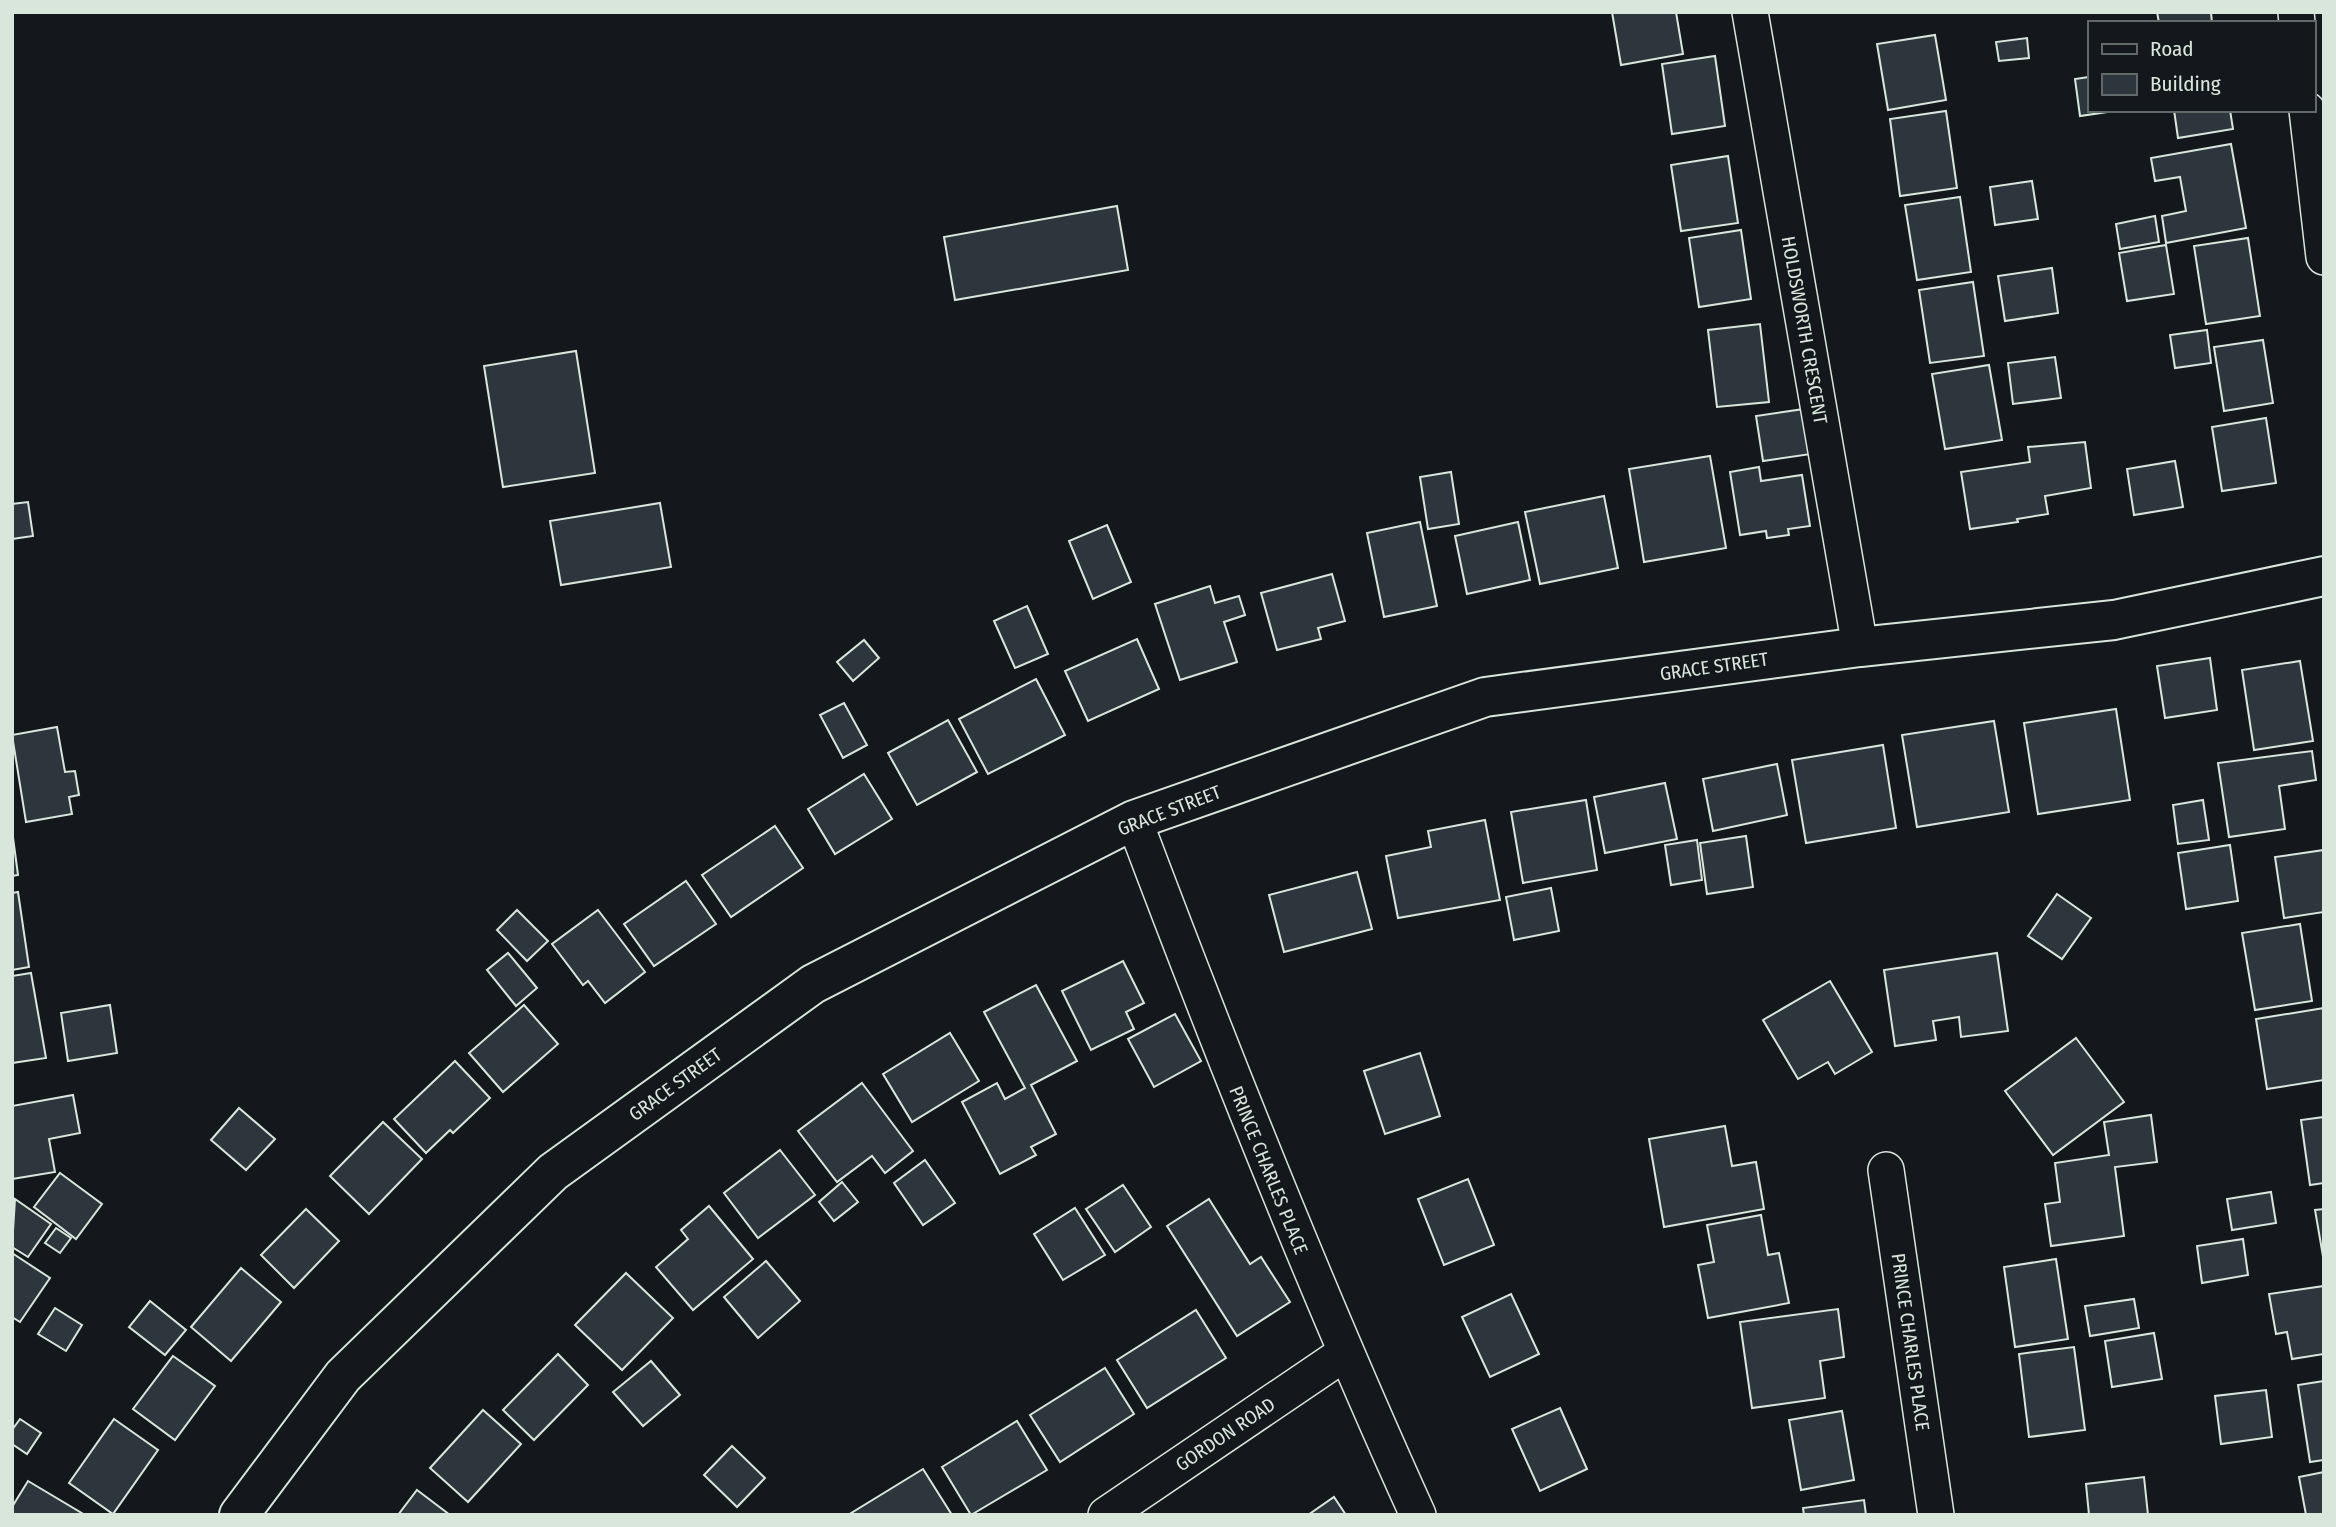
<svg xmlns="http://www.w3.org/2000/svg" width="2336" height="1527" viewBox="0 0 2336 1527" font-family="'Fira Sans Condensed',sans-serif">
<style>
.building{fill:#2c363c;stroke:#d8e6dc;stroke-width:2}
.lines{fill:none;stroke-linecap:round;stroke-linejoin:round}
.minor-casing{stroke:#d8e6dc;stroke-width:38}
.tertiary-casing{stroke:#d8e6dc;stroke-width:42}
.minor{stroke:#14181c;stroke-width:35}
.tertiary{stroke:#14181c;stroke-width:38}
.labels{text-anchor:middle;stroke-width:5;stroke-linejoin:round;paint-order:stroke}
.street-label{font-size:19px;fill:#d8e6dc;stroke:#14181c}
</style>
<rect width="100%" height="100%" fill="#14181c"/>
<g class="building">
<polygon points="1612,12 1676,12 1683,54 1621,65"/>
<polygon points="2157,12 2211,12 2212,23 2159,23"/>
<polygon points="1935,35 1946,100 1888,110 1877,44"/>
<polygon points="2027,38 2029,58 1999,61 1996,42"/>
<polygon points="1715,56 1725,126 1672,134 1662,64"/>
<polygon points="2089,77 2089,110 2121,110 2080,116 2075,79"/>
<polygon points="2174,110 2230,110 2233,129 2178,138"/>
<polygon points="1946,111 1957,188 1900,196 1890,119"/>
<polygon points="2231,144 2246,228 2166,243 2162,216 2186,211 2180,177 2155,181 2151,158"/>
<polygon points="1728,156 1738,223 1681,231 1671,165"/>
<polygon points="2032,181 2038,219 1995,225 1990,187"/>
<polygon points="1960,197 1971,272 1917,280 1905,205"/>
<polygon points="1117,206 1128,270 955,300 944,237"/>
<polygon points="2155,216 2159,242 2120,249 2116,224"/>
<polygon points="1741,230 1751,299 1699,307 1689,238"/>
<polygon points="2248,238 2260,316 2206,324 2194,246"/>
<polygon points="2166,245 2174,294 2127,301 2119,253"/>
<polygon points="2052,268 2058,313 2005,321 1998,276"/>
<polygon points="1973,282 1984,356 1930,363 1919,290"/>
<polygon points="1760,324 1769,402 1717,407 1708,330"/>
<polygon points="2207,330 2211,363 2175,368 2170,335"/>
<polygon points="2263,340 2273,403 2224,411 2214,347"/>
<polygon points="576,351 595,473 503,487 484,366"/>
<polygon points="2055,357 2061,398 2013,404 2008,363"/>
<polygon points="1989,365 2002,440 1945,449 1932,374"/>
<polygon points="1804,409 1811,454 1763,461 1756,416"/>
<polygon points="2266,418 2276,483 2222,491 2212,427"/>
<polygon points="2085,442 2091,488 2045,496 2048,514 2017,519 2018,522 1970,529 1961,472 2030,462 2028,447"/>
<polygon points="1710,456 1726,548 1644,562 1629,469"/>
<polygon points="2175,461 2183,507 2134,515 2127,469"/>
<polygon points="1759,467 1761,481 1802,475 1810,526 1788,529 1789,535 1767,538 1766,531 1740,535 1730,472"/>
<polygon points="1451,472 1459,524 1428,529 1420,477"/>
<polygon points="1604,496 1618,568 1540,584 1525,512"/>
<polygon points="28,502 33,536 12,539 12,504"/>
<polygon points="660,503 671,567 561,585 550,521"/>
<polygon points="1420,522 1437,606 1384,617 1367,533"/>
<polygon points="1518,522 1530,580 1467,594 1455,536"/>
<polygon points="1107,525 1131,582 1093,599 1069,541"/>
<polygon points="1332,574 1345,621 1318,628 1321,639 1277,650 1261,593"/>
<polygon points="1210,586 1215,603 1239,596 1245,615 1224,622 1237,662 1180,680 1155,604"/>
<polygon points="1027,606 1048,654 1015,668 994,621"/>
<polygon points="1137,639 1159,689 1088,721 1065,671"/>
<polygon points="864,640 879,658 853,681 837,662"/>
<polygon points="2210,658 2217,710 2165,718 2157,666"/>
<polygon points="2300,661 2313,741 2254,750 2242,670"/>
<polygon points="1036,679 1065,735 988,774 959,719"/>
<polygon points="844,703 867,745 843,758 820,715"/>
<polygon points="2116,709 2130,800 2038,814 2024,723"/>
<polygon points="948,720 977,772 917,805 888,753"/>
<polygon points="1994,721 2009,812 1917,827 1902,735"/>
<polygon points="57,727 65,772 75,771 79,795 69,797 72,814 26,822 12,735"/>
<polygon points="1883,745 1896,828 1806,843 1792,760"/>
<polygon points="2312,751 2316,780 2279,786 2285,829 2229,837 2218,763"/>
<polygon points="1777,764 1787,815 1713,831 1703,779"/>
<polygon points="864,774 892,819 835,854 808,809"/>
<polygon points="1665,783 1677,839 1605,853 1594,797"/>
<polygon points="1586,800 1597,870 1523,883 1511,812"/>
<polygon points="2203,800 2209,840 2178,844 2173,805"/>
<polygon points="1485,820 1500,900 1398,918 1386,856 1431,847 1428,831"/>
<polygon points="775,826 803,868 731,917 702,875"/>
<polygon points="12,830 18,875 12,876"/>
<polygon points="1746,836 1753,887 1707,894 1700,843"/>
<polygon points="1697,840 1702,880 1671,885 1665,845"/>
<polygon points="2230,845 2238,901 2186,909 2178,853"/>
<polygon points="2324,850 2324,912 2284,918 2275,857"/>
<polygon points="1357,872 1372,929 1284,952 1269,895"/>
<polygon points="686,881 716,924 654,966 624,924"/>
<polygon points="1551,888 1559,931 1514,940 1506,897"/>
<polygon points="18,892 29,967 12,970 12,893"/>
<polygon points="2057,894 2091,918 2062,959 2028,936"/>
<polygon points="517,910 548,941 527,961 497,930"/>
<polygon points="598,910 645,972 605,1003 588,981 583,985 552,944"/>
<polygon points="2300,924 2312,1001 2255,1010 2242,933"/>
<polygon points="508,953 537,988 516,1006 487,970"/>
<polygon points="1997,953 2008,1031 1961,1037 1959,1017 1933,1021 1936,1040 1895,1046 1884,970"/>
<polygon points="1123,961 1144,1003 1126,1012 1134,1029 1091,1050 1062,991"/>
<polygon points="31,973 46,1058 12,1063 12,976"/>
<polygon points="1830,981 1872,1052 1835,1074 1828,1062 1798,1079 1763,1020"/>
<polygon points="1036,985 1077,1061 1031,1085 1056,1134 1031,1147 1036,1155 1000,1174 962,1102 997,1083 1005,1099 1025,1088 984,1012"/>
<polygon points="110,1005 117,1053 68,1061 61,1013"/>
<polygon points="524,1005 558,1044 503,1092 469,1053"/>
<polygon points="2324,1008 2324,1080 2267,1089 2256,1019"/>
<polygon points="1175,1014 1201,1061 1154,1087 1128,1039"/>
<polygon points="950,1033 979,1081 912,1122 883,1074"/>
<polygon points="2076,1038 2124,1102 2053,1155 2005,1091"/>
<polygon points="1420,1053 1440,1116 1385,1134 1364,1071"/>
<polygon points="455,1061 490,1098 453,1133 450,1130 426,1153 394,1119"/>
<polygon points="862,1083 913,1151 885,1173 872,1156 837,1182 798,1131"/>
<polygon points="73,1095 80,1133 49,1139 55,1172 12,1179 12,1106"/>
<polygon points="239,1108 275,1139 246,1170 211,1140"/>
<polygon points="2151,1115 2157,1162 2115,1167 2124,1236 2051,1246 2045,1204 2060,1202 2055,1163 2109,1155 2104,1122"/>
<polygon points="2324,1117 2324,1183 2310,1185 2301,1120"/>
<polygon points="383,1122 422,1159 369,1214 330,1176"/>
<polygon points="1725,1126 1732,1166 1756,1162 1764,1209 1664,1227 1649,1139"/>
<polygon points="780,1150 815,1195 758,1238 724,1193"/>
<polygon points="925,1160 955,1203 923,1225 894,1183"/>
<polygon points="60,1173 102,1204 76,1239 34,1207"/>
<polygon points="1468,1179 1494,1245 1444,1265 1418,1199"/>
<polygon points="842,1182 858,1202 834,1221 819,1202"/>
<polygon points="1123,1185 1151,1227 1115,1252 1086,1209"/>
<polygon points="2271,1192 2276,1223 2232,1230 2227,1199"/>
<polygon points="15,1199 51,1224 28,1257 12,1247"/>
<polygon points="1209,1199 1250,1264 1261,1257 1290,1302 1237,1336 1167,1226"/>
<polygon points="709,1206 753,1259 693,1310 656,1267 688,1239 681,1230"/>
<polygon points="1075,1208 1105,1255 1063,1280 1034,1234"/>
<polygon points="306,1209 339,1241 294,1288 261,1255"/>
<polygon points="2324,1209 2324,1262 2315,1210"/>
<polygon points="1761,1215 1768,1255 1779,1253 1789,1303 1708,1318 1698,1265 1714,1262 1707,1225"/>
<polygon points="56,1228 71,1238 60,1253 45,1243"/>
<polygon points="2243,1239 2248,1275 2202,1283 2197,1246"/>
<polygon points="12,1253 50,1278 20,1322 12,1317"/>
<polygon points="2056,1259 2068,1339 2015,1347 2004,1267"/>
<polygon points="766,1261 800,1301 758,1338 724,1297"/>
<polygon points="241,1268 281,1302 231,1361 191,1327"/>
<polygon points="626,1273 673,1318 622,1370 575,1325"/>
<polygon points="2324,1286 2324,1354 2292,1359 2287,1332 2276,1334 2269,1294"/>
<polygon points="1511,1294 1539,1354 1490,1377 1462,1317"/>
<polygon points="2134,1299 2139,1328 2090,1336 2085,1306"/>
<polygon points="150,1301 186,1330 165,1355 129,1327"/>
<polygon points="55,1308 82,1325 66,1351 38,1334"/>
<polygon points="1838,1309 1844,1357 1820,1361 1825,1398 1752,1408 1740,1322"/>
<polygon points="1196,1310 1226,1358 1147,1408 1117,1360"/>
<polygon points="2154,1333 2162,1379 2112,1387 2105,1341"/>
<polygon points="2074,1347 2085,1430 2029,1437 2019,1354"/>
<polygon points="558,1354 588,1385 534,1440 503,1410"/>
<polygon points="173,1356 215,1386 175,1440 133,1409"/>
<polygon points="651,1361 680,1395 643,1426 613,1392"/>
<polygon points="1105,1368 1134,1414 1060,1462 1030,1415"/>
<polygon points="2324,1381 2324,1460 2310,1462 2298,1385"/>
<polygon points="2266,1390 2272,1437 2221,1444 2215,1396"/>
<polygon points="1560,1408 1587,1469 1540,1491 1512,1429"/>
<polygon points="483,1410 521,1444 468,1502 430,1468"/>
<polygon points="1842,1411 1854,1480 1801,1490 1789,1420"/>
<polygon points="20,1419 41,1433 27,1454 12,1444 12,1430"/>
<polygon points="114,1419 158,1450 113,1514 69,1483"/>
<polygon points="1017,1421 1047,1470 971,1515 942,1467"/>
<polygon points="732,1446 765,1478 737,1507 704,1475"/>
<polygon points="923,1469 952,1515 848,1515"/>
<polygon points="2324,1472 2324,1515 2306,1515 2299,1477"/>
<polygon points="2144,1477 2148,1515 2089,1515 2086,1484"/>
<polygon points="28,1481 85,1515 12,1515 12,1507"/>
<polygon points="417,1490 450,1515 398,1515"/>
<polygon points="1334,1497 1346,1515 1308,1515"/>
<polygon points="1864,1500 1866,1515 1804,1515 1803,1508"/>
</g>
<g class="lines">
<defs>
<g id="minor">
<polyline points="1750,12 1860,647"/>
<polyline points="2296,12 2297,23"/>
<polyline points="2307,110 2324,257"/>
<path d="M1134,820C1222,1054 1314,1286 1418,1515"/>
<polyline points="1886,1170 1936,1515"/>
<polyline points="1106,1515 1345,1353"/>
</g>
<polyline id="tertiary" points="239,1515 343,1376 553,1172 813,984 1134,820 1485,697 1860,647 2114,620 2324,576"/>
</defs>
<use href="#minor" class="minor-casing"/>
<use href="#tertiary" class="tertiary-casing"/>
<use href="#minor" class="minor"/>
<use href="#tertiary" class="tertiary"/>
</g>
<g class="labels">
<g class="street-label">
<text transform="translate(1805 330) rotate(80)" y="7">HOLDSWORTH CRESCENT</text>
<text transform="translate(1714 666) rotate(-8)" y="7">GRACE STREET</text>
<text transform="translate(1169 810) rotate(-21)" y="7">GRACE STREET</text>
<text transform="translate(675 1084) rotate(-36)" y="7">GRACE STREET</text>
<text transform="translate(1269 1170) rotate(68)" y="7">PRINCE CHARLES PLACE</text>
<text transform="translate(1911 1342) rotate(82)" y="7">PRINCE CHARLES PLACE</text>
<text transform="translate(1225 1434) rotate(-34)" y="7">GORDON ROAD</text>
</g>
</g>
<rect width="2336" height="1527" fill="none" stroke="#d8e6dc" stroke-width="28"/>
<rect x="2088" y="21" width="228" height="91" fill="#14181c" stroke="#626a69" stroke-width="2"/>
<rect x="2102" y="44" width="35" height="10" fill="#14181c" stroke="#626a69" stroke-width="2"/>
<text x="2150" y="56" font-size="21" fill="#d8e6dc">Road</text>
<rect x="2102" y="74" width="35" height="21" fill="#2c363c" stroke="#626a69" stroke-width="2"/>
<text x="2150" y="91" font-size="21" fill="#d8e6dc">Building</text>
</svg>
